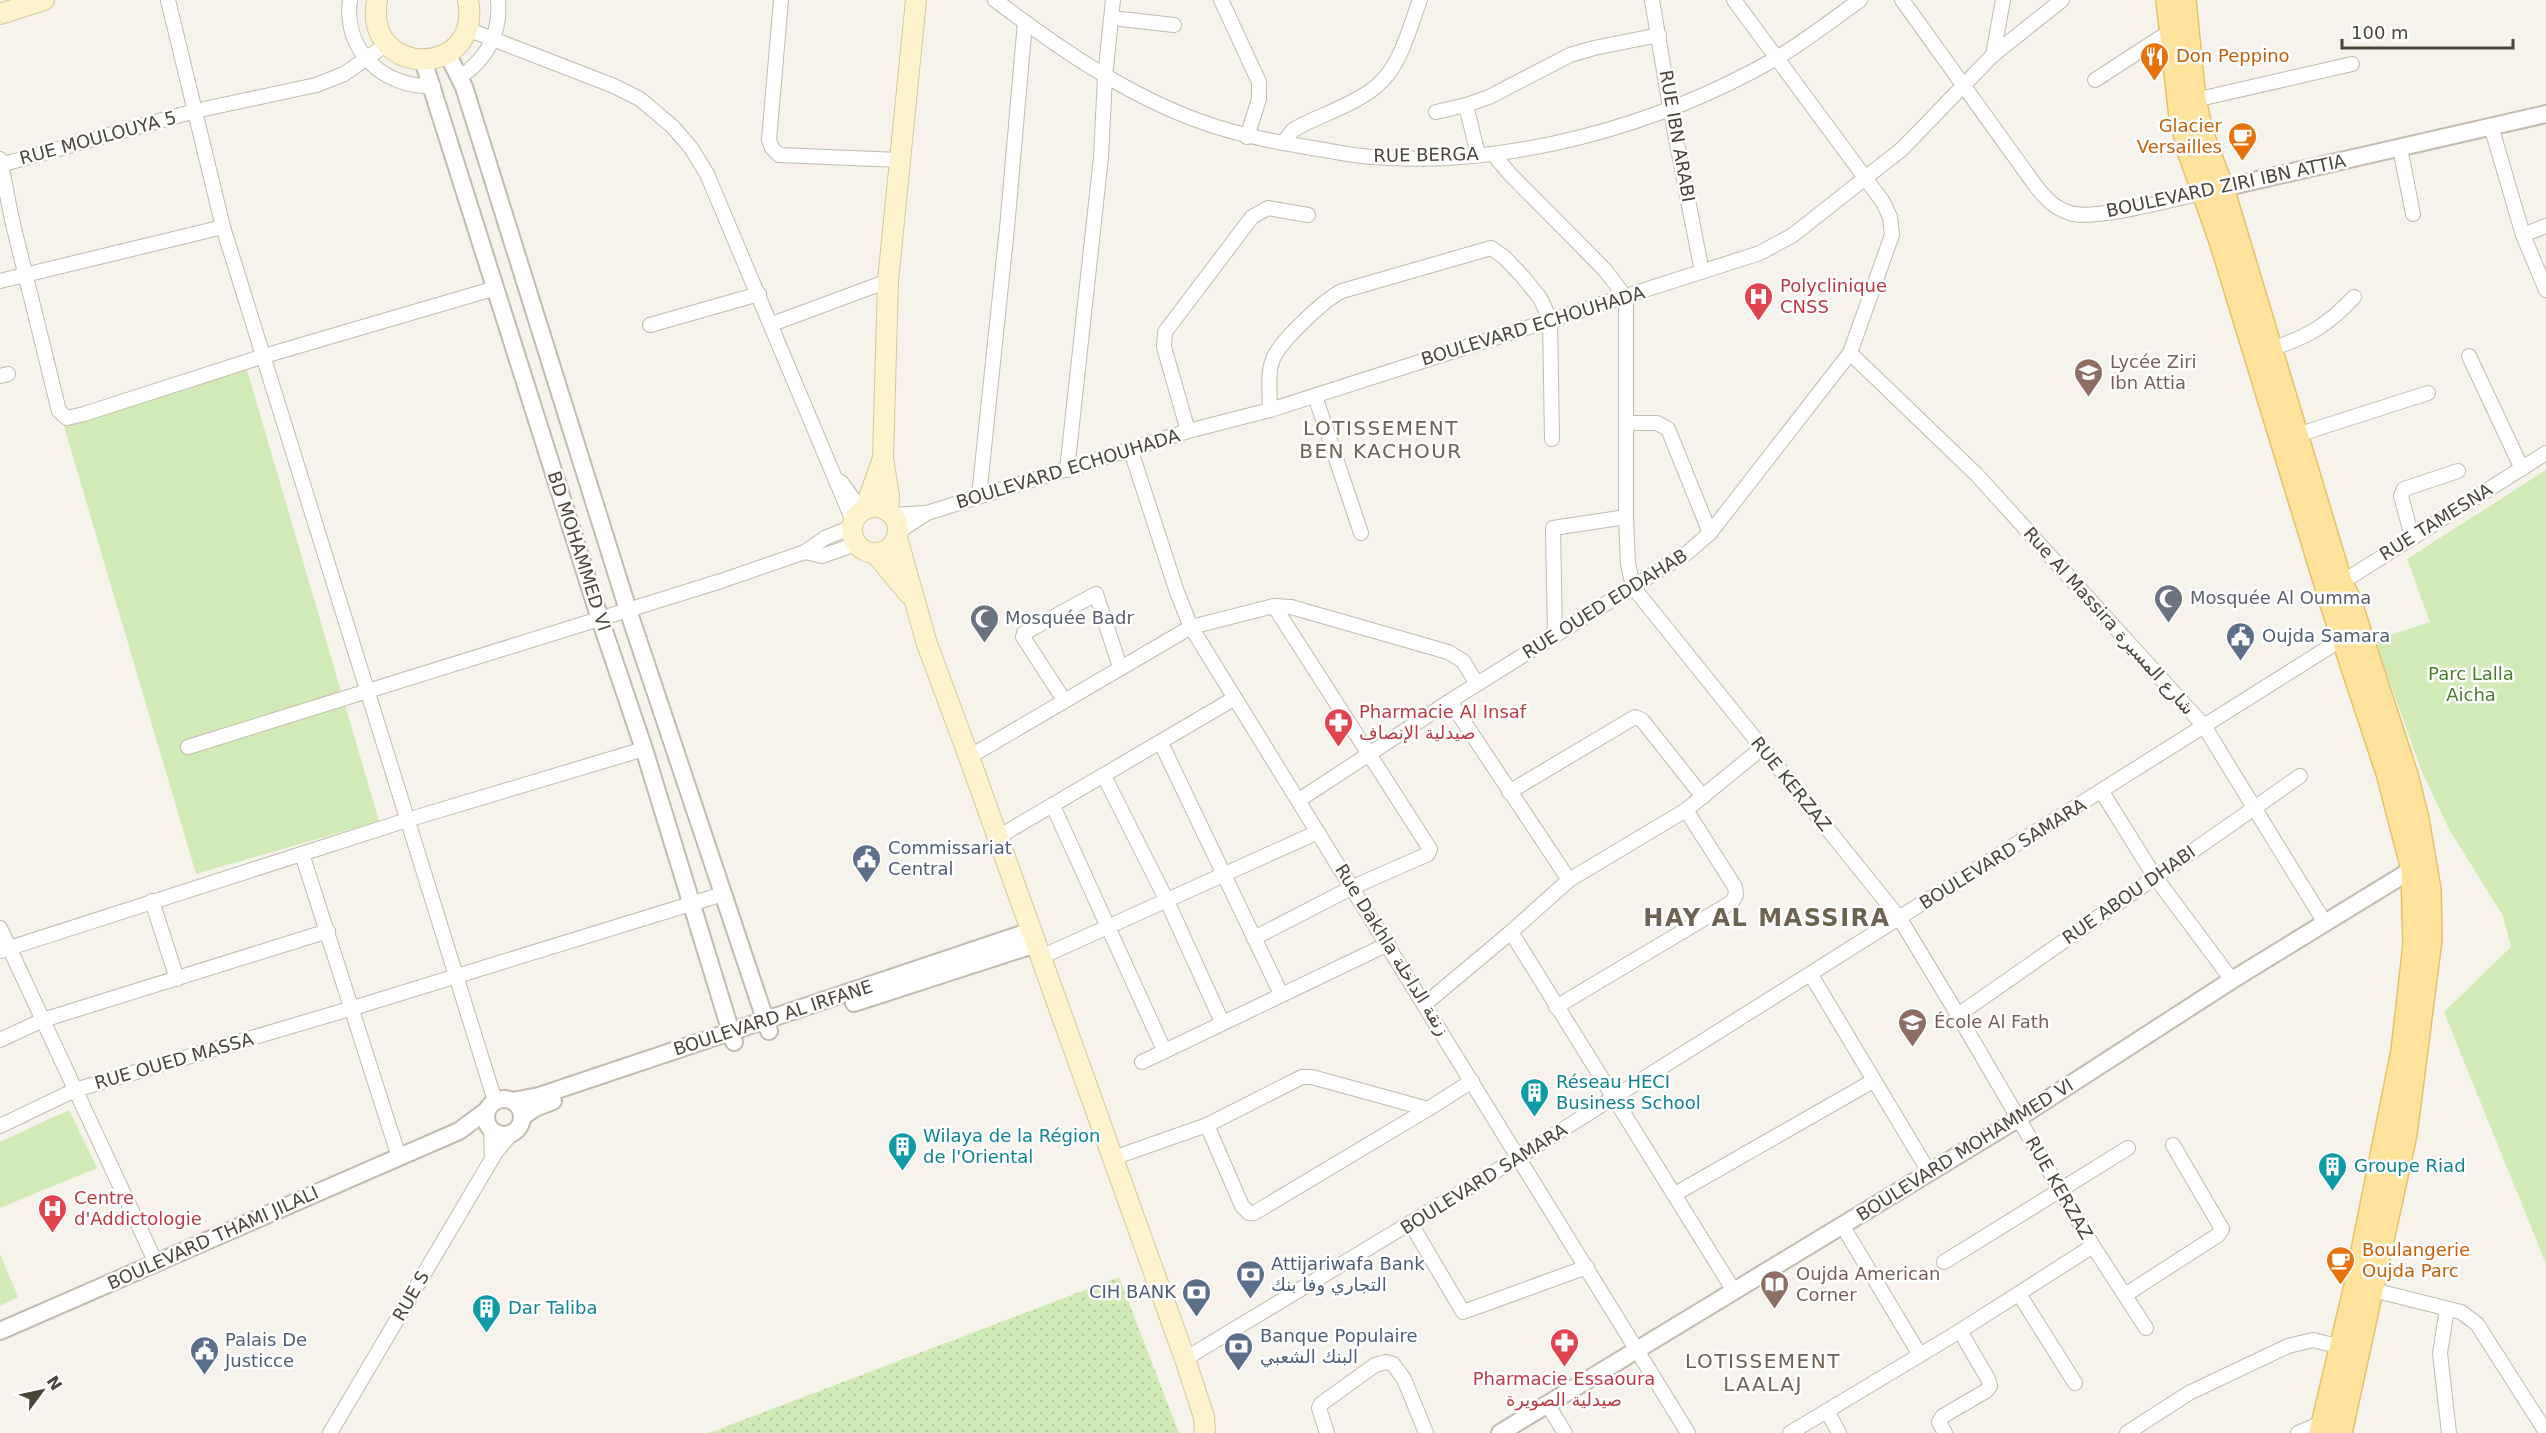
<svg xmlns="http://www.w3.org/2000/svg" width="2546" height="1433" viewBox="0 0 2546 1433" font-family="'DejaVu Sans',Vazirmatn,sans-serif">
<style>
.grass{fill:url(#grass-dots)}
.park{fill:#d2eab5}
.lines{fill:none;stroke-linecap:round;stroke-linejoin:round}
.minor-casing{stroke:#c2bbae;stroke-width:16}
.tertiary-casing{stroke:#c2bbae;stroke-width:20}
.secondary-casing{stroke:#d6c79b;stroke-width:22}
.primary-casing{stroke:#e6c16a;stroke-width:24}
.minor{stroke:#fff;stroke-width:14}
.tertiary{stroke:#fff;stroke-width:16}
.secondary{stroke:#fff3cd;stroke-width:20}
.primary{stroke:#ffe39c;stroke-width:21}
.labels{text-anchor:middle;stroke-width:5;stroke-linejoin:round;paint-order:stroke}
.food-label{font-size:18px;fill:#c56008;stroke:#fff;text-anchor:start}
.street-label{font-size:18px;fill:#4b4439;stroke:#fff}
.health-label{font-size:18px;fill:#be3a42;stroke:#fff;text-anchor:start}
.education-label{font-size:18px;fill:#785e54;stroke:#fff;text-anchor:start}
.worship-label{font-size:18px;fill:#5b616d;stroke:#fff;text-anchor:start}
.service-label{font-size:18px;fill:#4e5e75;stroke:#fff;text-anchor:start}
.park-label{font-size:18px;fill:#4a7f2a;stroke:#fff}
.culture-label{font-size:18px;fill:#0d838f;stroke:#fff;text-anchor:start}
.neighbourhood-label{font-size:20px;letter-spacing:1.5px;fill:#6e6250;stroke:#fff}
.district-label{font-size:24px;font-weight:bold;letter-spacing:1.5px;fill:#6e6250;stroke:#fff}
</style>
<defs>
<pattern id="grass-dots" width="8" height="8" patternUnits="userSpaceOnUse" patternTransform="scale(1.5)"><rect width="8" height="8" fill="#d2eab5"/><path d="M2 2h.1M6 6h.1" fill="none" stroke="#b6ca9c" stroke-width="1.8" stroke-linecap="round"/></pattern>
</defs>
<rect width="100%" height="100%" fill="#f6f3ec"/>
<polygon class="grass" points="1119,1277 1179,1433 709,1433"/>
<g class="park">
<polygon points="245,363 379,821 196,874 61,416"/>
<polygon points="2546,470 2546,1264 2444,1012 2511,947 2503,916 2449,829 2422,772 2375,640 2430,622 2407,559"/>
<polygon points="69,1110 97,1168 0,1208 0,1142"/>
<polygon points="0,1254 18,1297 0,1306"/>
</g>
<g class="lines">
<defs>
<g id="minor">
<polyline points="168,0 223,227 495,1101"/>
<path d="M350,0C343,51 384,88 433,86"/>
<polyline points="781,0 769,140 772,148 779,155 900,160"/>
<path d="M995,0C1059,48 1126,95 1202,122C1238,135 1274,142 1312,148C1332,151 1352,156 1372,157C1507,168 1658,126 1775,59C1804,42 1832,20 1860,0"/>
<polyline points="1221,0 1259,82 1259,99 1247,137"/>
<polyline points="1652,0 1670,107 1702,272"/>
<path d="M1902,0L2035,185C2045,198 2054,208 2070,213C2094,221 2174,199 2202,193"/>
<polyline points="1112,18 1174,25"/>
<polyline points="467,29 614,86 640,99 673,127 691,148 707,174 853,521"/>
<polyline points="1993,55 2003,0"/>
<path d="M460,77C487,59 501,33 498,0"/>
<polyline points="2095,80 2169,32"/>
<polyline points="2195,100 2352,64"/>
<polyline points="1466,105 1478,155"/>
<polyline points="1436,112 1466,105 1489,97 1570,55 1594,48 1659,35"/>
<polyline points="2491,126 2523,235 2546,290"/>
<path d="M1283,143L1293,130L1304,124C1327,113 1364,100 1382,81C1402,61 1410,26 1420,0"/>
<polyline points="2400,148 2413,214"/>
<polyline points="1493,154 1509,173 1605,270 1626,298 1626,517 1628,564 1633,587 1900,919 1958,1015 2093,1246 2146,1328"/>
<polyline points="0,159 12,220 59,411 67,418 84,414 264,356 496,288"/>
<polyline points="0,165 195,111 316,85 344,74 387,44"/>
<polyline points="2523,235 2546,226"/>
<polyline points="0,281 223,227"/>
<polyline points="772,324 888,281"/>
<polyline points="650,325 759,294"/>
<path d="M2273,348C2308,337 2329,324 2354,297"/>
<polyline points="1850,353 1977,475 2204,726 2325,923"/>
<polyline points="2469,356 2522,469"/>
<polyline points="0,376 8,374"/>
<polyline points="1315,396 1361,533"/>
<path d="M1270,410C1270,394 1267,374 1273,359C1280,341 1325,299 1342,291L1491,248L1504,257L1523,277L1540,298L1550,319L1552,439"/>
<polyline points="1628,423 1657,423 1668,429 1710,533"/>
<polyline points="1188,431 1164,347 1165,332 1252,217 1268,208 1308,215"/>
<polyline points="2297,435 2428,393"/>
<polyline points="1131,451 1177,592 1191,627 1688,1433"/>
<polyline points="1067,470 1101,157 1105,77 1113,0"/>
<polyline points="841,482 862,511"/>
<polyline points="979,496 1007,228 1025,22"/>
<polyline points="892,515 925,513"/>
<polyline points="898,532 927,513 1188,431 1270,410 1760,253 1793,235 1902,149 1993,55 2062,0"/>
<polyline points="2412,537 2401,496 2404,489 2458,471"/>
<polyline points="805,552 822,556 856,544"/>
<polyline points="2336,586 2546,453"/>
<polyline points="1555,636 1553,528 1626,517"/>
<polyline points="1064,700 1023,637 1024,633 1096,594 1120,667"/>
<polyline points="1450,701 1569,880"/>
<polyline points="1161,743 1281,994"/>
<polyline points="188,747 721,581 805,552 825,538 852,527"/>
<polyline points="969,757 1191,627 1274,606 1291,607 1448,652 1463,661 1477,684"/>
<polyline points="1104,776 1167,901 1222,1022"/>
<polyline points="1509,792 1635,717 1642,720 1703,797"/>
<polyline points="2102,792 2155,877 2232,980"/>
<polyline points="1299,800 1450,701 1687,553 1710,533 1850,353 1892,235 1890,217 1883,202 1734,0"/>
<polyline points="1053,806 1164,1050"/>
<polyline points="998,837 1235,698"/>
<polyline points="302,854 399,1157"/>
<polyline points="152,901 177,979"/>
<polyline points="0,928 156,1263"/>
<polyline points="1511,932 1734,1291"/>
<polyline points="1254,938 1353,887 1428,854 1430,849 1274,606"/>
<polyline points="0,951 407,820 644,749"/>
<polyline points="1041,957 1318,832"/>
<polyline points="1811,975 1929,1172"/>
<polyline points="1425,1004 1511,932 1569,880 1686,810 1762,748"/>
<polyline points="1556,1007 1732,902 1736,895 1735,887 1686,810"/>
<polyline points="1958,1015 2300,776"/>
<polyline points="0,1040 43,1020 328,931"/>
<polyline points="1142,1062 1388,944"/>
<polyline points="1207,1125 1242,1206 1249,1213 1254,1213 1428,1109"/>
<polyline points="0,1126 75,1090 353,1008 723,894"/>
<polyline points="491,1130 492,1159"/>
<polyline points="1113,1158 1207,1125 1302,1077 1312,1077 1428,1109 1472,1081"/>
<polyline points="1675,1194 1873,1081"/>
<polyline points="1411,1224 1463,1312 1587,1267"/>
<polyline points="1842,1225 1920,1355"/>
<polyline points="1944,1262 2128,1148"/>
<polyline points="2365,1288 2461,1312 2477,1324 2546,1432"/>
<polyline points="2019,1294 2075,1383"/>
<polyline points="2125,1295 2218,1235 2222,1229 2173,1145"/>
<polyline points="2447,1309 2440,1353 2449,1433"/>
<polyline points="1185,1359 1519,1157 2350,634"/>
<polyline points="1547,1404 1565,1433"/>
<polyline points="1827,1411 1839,1433"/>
<polyline points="330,1433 496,1152 513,1132"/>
<polyline points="1327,1433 1319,1408 1321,1404 1375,1365 1386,1362 1393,1364 1404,1379 1426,1433"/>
<polyline points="1790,1433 1960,1331 2093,1246"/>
<polyline points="1945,1433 1939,1422 1943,1416 1986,1391 1990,1386 1988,1379 1960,1331"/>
<polyline points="2127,1433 2189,1393 2288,1346 2313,1340 2341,1347"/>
<polyline points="2298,1433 2322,1423"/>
</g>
<g id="tertiary">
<polyline points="447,53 464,87 628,610 769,1031"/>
<polyline points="423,60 600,619 644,749 734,1042"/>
<polyline points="2214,190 2546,114"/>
<polyline points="854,1003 1036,944"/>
<circle cx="504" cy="1117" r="18"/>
<polyline points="513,1101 539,1096 1031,931"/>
<polyline points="522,1117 535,1108 553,1101"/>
<polyline points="0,1331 459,1131 486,1111"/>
<polyline points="1500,1433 2006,1126 2232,980 2421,864"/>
</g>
<g id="secondary">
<path d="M377,0C363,79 483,79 468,0"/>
<polyline points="0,14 44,0"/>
<circle cx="875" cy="530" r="23"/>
<polyline points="865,509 883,458"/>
<polyline points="888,511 889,496 883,458 888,281 916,0"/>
<polyline points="897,538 927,644 969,757 1185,1359 1204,1417 1205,1433"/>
<polyline points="875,553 909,594"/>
</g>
<g id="primary">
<polyline points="2167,0 2180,117 2189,153 2221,244 2332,607 2387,773 2412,869 2414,945 2402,1051 2355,1286 2320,1433"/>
<polyline points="2185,0 2195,100 2203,135 2223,188 2341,581 2350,600 2407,775 2418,819 2430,890 2431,939 2406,1134 2341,1433"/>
</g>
</defs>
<use href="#minor" class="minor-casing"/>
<use href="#tertiary" class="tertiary-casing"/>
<use href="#secondary" class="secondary-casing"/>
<use href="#primary" class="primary-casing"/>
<use href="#minor" class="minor"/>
<use href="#tertiary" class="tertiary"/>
<use href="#secondary" class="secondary"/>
<use href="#primary" class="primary"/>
</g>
<defs>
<symbol id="restaurant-pin" viewBox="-11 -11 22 30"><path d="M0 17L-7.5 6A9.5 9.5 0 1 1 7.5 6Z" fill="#e8710a" stroke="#fff"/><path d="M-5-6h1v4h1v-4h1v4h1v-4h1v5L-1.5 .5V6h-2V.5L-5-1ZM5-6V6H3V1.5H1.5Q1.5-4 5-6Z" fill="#fff"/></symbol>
<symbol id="cafe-pin" viewBox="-11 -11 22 30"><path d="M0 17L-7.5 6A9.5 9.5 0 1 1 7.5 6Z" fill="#e8710a" stroke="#fff"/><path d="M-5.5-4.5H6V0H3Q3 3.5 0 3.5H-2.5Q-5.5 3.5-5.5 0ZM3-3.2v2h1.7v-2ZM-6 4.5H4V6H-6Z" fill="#fff"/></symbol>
<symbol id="hospital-pin" viewBox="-11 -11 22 30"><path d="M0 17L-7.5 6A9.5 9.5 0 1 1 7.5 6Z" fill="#e0444e" stroke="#fff"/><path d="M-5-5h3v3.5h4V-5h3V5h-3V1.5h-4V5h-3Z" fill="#fff"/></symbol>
<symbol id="school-pin" viewBox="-11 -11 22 30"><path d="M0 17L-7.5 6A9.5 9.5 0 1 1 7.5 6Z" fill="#8d6e63" stroke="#fff"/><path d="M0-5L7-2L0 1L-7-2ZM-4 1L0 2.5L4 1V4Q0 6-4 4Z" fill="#fff"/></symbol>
<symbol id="mosque-pin" viewBox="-11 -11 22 30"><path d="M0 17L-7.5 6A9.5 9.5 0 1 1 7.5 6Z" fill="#6b7280" stroke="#fff"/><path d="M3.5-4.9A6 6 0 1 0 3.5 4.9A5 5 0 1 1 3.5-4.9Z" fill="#fff"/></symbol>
<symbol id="civic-pin" viewBox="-11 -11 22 30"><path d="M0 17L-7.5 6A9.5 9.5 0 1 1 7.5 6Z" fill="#5c6f8a" stroke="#fff"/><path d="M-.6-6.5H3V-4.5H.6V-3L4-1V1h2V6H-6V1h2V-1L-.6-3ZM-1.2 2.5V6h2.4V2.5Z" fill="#fff"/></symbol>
<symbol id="pharmacy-pin" viewBox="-11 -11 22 30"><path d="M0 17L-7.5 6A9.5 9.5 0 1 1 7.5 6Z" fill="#e0444e" stroke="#fff"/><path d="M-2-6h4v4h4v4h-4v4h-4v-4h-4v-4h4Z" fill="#fff"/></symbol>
<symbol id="building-pin" viewBox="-11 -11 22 30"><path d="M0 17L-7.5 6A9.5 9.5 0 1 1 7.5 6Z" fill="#0f9aa8" stroke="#fff"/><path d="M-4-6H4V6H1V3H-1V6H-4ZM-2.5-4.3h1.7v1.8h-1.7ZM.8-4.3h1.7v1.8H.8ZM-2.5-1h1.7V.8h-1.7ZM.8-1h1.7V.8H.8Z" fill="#fff"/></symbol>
<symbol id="bank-pin" viewBox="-11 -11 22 30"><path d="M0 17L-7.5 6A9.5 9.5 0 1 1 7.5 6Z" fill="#5c6f8a" stroke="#fff"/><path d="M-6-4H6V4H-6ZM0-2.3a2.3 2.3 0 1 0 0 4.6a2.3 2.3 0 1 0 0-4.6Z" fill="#fff"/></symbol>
<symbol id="library-pin" viewBox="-11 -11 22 30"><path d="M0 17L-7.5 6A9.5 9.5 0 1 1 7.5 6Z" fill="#8d6e63" stroke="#fff"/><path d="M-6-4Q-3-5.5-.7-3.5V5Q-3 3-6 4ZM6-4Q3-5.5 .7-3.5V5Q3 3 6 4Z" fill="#fff"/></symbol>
</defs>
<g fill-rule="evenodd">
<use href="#restaurant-pin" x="2138" y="40" width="33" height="45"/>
<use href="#cafe-pin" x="2226" y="120" width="33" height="45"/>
<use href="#hospital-pin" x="1742" y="280" width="33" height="45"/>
<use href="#school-pin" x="2072" y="356" width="33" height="45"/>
<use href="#mosque-pin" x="2152" y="582" width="33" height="45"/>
<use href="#mosque-pin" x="968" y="602" width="33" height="45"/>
<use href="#civic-pin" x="2224" y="620" width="33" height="45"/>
<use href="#pharmacy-pin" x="1322" y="706" width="33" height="45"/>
<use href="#civic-pin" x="850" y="842" width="33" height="45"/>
<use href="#school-pin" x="1896" y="1006" width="33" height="45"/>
<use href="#building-pin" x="1518" y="1076" width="33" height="45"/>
<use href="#building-pin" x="886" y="1130" width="33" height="45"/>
<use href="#building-pin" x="2316" y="1150" width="33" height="45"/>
<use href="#hospital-pin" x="36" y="1192" width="33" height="45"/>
<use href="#cafe-pin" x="2324" y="1244" width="33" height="45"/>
<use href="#bank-pin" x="1234" y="1258" width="33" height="45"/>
<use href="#library-pin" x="1758" y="1268" width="33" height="45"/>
<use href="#bank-pin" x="1180" y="1276" width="33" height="45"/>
<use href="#building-pin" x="470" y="1292" width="33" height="45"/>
<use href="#pharmacy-pin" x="1548" y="1326" width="33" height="45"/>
<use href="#bank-pin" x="1222" y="1330" width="33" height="45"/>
<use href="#civic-pin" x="188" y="1334" width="33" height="45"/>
</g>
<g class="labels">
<g class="food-label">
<text x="2176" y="62">Don Peppino</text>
<text x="2222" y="132" text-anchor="end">Glacier<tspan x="2222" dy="21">Versailles</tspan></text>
<text x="2362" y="1256">Boulangerie<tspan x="2362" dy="21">Oujda Parc</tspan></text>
</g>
<g class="street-label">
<text transform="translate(1677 136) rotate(80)" y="6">RUE IBN ARABI</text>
<text transform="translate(98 138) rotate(-15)" y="6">RUE MOULOUYA 5</text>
<text transform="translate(1426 155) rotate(-1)" y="6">RUE BERGA</text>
<text transform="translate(2226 186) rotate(-12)" y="6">BOULEVARD ZIRI IBN ATTIA</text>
<text transform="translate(1533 326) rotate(-17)" y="6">BOULEVARD ECHOUHADA</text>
<text transform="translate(1068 469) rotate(-17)" y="6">BOULEVARD ECHOUHADA</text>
<text transform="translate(2436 522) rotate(-32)" y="6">RUE TAMESNA</text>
<text transform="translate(579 551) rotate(72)" y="6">BD MOHAMMED VI</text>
<text transform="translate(1605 604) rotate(-32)" y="6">RUE OUED EDDAHAB</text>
<text transform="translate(2109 621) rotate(48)" y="6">Rue Al Massira شارع المسيرة</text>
<text transform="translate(1791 784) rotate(51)" y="6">RUE KERZAZ</text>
<text transform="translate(2003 854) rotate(-32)" y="6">BOULEVARD SAMARA</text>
<text transform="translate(2129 895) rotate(-35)" y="6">RUE ABOU DHABI</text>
<text transform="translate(1392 950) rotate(58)" y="6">Rue Dakhla زنقة الداخلة</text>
<text transform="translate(773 1018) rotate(-18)" y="6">BOULEVARD AL IRFANE</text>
<text transform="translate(174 1061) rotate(-16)" y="6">RUE OUED MASSA</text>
<text transform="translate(1965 1150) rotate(-32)" y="6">BOULEVARD MOHAMMED VI</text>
<text transform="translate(1484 1179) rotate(-32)" y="6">BOULEVARD SAMARA</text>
<text transform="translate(2059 1188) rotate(60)" y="6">RUE KERZAZ</text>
<text transform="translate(213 1238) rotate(-24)" y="6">BOULEVARD THAMI JILALI</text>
<text transform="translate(411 1296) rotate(-60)" y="6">RUE S</text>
</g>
<g class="health-label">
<text x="1780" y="292">Polyclinique<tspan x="1780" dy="21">CNSS</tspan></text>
<text x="1359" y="718">Pharmacie Al Insaf<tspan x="1359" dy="21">صيدلية الإنصاف</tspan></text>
<text x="74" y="1204">Centre<tspan x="74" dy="21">d'Addictologie</tspan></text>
<text x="1564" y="1385" text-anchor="middle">Pharmacie Essaoura<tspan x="1564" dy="21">صيدلية الصويرة</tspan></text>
</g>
<g class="education-label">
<text x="2110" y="368">Lycée Ziri<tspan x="2110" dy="21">Ibn Attia</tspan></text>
<text x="1934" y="1028">École Al Fath</text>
<text x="1796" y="1280">Oujda American<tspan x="1796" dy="21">Corner</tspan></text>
</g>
<g class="worship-label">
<text x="2190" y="604">Mosquée Al Oumma</text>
<text x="1005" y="624">Mosquée Badr</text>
</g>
<g class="service-label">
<text x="2262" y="642">Oujda Samara</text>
<text x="888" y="854">Commissariat<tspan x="888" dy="21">Central</tspan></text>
<text x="1271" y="1270">Attijariwafa Bank<tspan x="1271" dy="21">التجاري وفا بنك</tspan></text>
<text x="1176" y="1298" text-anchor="end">CIH BANK</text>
<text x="1260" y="1342">Banque Populaire<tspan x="1260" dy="21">البنك الشعبي</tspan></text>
<text x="225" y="1346">Palais De<tspan x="225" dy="21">Justicce</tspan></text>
</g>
<g class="park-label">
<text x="2471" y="680">Parc Lalla<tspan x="2471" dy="21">Aicha</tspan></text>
</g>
<g class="culture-label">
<text x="1556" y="1088">Réseau HECI<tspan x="1556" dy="21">Business School</tspan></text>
<text x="923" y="1142">Wilaya de la Région<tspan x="923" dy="21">de l'Oriental</tspan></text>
<text x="2354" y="1172">Groupe Riad</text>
<text x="508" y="1314">Dar Taliba</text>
</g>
<g class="neighbourhood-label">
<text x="1381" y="435">LOTISSEMENT<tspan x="1381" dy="23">BEN KACHOUR</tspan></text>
<text x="1763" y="1368">LOTISSEMENT<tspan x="1763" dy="23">LAALAJ</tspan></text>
</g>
<g class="district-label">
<text x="1767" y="926">HAY AL MASSIRA</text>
</g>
</g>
<g transform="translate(42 1391) rotate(57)" stroke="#ffffff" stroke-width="4.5" paint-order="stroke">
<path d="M0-4.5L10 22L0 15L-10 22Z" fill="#4b4439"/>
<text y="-9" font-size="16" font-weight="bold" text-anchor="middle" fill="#4b4439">N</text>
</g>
<path d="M2342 39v9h171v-9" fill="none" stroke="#4b4439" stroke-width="3"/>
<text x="2351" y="39" font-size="18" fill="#4b4439" stroke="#ffffff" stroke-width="4.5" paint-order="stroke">100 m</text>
</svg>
